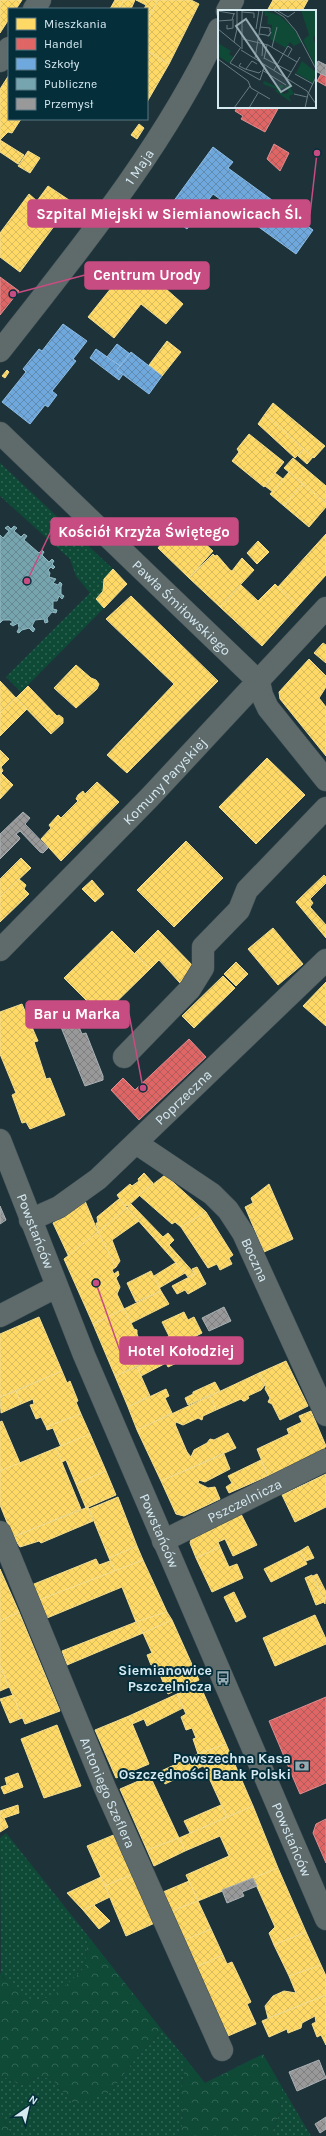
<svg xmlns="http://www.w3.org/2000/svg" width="326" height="2136" viewBox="0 0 326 2136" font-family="Karla,sans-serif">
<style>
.green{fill:url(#green-dots)}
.forest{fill:url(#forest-crowns)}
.homes{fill:url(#homes-cross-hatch);stroke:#f3de90}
.shops{fill:url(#shops-cross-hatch);stroke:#dd8e90}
.schools{fill:url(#schools-cross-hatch);stroke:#8ebce3}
.public{fill:url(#public-cross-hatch);stroke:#93bac3}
.industry{fill:url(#industry-cross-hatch);stroke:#abb1b4}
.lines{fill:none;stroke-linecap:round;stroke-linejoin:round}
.minor-casing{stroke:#3e4f54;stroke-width:23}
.minor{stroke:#5f6a6b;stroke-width:22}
.labels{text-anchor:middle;stroke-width:4;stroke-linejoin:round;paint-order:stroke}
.street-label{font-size:14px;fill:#d6eaf2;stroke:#052e3b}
.poi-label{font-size:14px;font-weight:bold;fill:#d6eaf2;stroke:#052e3b;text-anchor:end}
.inset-road{fill:none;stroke:#687c83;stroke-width:1}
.view{fill:#96aab1;fill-opacity:0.15;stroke:#96aab1;stroke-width:2}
.inset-edge{fill:none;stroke:#d6eaf2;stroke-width:2}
.leader{fill:none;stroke:#c74c81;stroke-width:1.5}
.callout-dot{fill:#c74c81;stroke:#052e3b;stroke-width:1.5}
.callout{fill:#c74c81;stroke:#c74c81;stroke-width:1.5}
.callout-label{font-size:15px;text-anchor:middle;font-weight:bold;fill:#fff}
</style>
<defs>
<pattern id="green-dots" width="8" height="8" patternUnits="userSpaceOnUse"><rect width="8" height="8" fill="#0e4a36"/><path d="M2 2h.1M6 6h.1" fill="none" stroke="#306454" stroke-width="1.8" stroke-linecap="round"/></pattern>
<pattern id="forest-crowns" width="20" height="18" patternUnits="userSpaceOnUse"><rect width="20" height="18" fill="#0e4a36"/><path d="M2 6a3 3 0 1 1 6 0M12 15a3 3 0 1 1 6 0" fill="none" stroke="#306454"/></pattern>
<pattern id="homes-cross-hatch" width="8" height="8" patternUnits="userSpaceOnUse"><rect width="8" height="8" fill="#ffd966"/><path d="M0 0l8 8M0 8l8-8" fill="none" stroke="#d9bc60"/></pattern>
<pattern id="shops-cross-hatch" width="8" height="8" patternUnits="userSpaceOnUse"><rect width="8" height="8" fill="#e06666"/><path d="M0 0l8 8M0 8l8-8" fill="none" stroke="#b05c5d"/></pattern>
<pattern id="schools-cross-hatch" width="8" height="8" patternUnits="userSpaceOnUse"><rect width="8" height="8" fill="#6fa8dc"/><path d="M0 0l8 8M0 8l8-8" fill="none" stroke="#618bb0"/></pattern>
<pattern id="public-cross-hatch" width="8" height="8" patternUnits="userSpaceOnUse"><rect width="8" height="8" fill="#76a5af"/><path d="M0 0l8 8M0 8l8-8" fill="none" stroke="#668890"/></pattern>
<pattern id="industry-cross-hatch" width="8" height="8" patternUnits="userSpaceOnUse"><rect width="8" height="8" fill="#999"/><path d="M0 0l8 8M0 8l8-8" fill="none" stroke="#7e8081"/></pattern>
</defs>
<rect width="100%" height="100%" fill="#1e3339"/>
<g class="green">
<polygon points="0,463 113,569 104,579 103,591 96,599 104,608 21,692 6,677 90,593 76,576 70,559 0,496"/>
<path d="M6,1833L88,1936L85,1967C72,1980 50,2007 28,1999C17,1995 8,1983 1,1974L0,1838Z"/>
<polygon points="162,2030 186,2059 181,2091 183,2124 178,2136 12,2136 0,2111 0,2075 21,2085 38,2077 51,2078 72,2102 111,2092 132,2063"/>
<polygon points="282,2087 311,2136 271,2136 280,2112"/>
</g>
<g class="forest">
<path d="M88,1936L162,2030L132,2063L111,2092L84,2101L72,2102L51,2078L38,2077L21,2085L0,2075V1972C2,1978 9,1983 14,1988C40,2016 65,1987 85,1967Z"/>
<polygon points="263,2054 282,2087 280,2111 271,2136 178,2136 183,2124 181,2091 186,2059 205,2083"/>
<polygon points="0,2111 12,2136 0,2136"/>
</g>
<g class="homes">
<polygon points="0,0 22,0 16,9 9,9 9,19 0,33"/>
<polygon points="115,0 124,0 119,9 110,9"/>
<polygon points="124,0 135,0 131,9 119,9"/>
<polygon points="136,0 158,0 147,22 147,9 144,9 146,5"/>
<polygon points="158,0 191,0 199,4 169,64 147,51 147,22"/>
<polygon points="273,0 308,0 302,11 267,11"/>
<polygon points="147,51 169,64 147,102"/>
<polygon points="9,75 9,119 21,119 12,133 8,132 0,140 0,89"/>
<polygon points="139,124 144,128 137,139 131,135"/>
<polygon points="0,140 24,155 18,164 0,152"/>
<polygon points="28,151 40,158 30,173 18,166"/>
<polygon points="48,186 72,202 20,272 0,257 0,233 29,194 37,201"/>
<polygon points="130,262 142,271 146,266 160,278 157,281 183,304 166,324 141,304 114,338 88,317 116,282 114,281"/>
<polygon points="167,341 181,352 162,376 149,365"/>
<polygon points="7,370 9,372 5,378 2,376"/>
<polygon points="273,403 325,446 314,458 265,414"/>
<polygon points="265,414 304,449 295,458 258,424"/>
<polygon points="249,434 284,462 264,487 232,461 239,452 237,449"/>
<polygon points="304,449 313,457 307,464 298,456"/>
<polygon points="293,458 326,486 326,503 284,468"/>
<polygon points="289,472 303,484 284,506 270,494"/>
<polygon points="275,473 283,479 273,492 265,486"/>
<polygon points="303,484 326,503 326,507 309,527 284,506"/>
<polygon points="180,521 213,551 189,578 158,548"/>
<polygon points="326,534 326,575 298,606 278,587"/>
<polygon points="258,541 269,552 257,564 247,553"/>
<polygon points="213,554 215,556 217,555 230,570 232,571 242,558 254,570 220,607 189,578"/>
<polygon points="113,569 127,584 104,608 96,599 103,591 104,579"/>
<polygon points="275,584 298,606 262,646 220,607 241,585 258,601"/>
<polygon points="131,596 218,681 127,773 107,755 174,684 106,619"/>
<polygon points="323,643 326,645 326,663 314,653"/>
<polygon points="309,659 326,676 326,687 319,698 326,707 326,756 280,699 279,692"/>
<polygon points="76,665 91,678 96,680 99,684 97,689 76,708 54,688"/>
<polygon points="0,681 16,698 0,713"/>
<polygon points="28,686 57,716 59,715 63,718 63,723 51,734 16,698"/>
<polygon points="16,698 27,709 0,736 0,713"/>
<polygon points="0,750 9,759 1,767 3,771 1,773 0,772"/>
<polygon points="267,758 305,795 256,844 219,807"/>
<polygon points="0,772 13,785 0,799"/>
<polygon points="97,782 119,802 61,861 41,839 51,828 49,825 58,815 61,818 78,801 76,799 78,795 83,791 85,794"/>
<polygon points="186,841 223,878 174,927 137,890"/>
<polygon points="21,858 31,868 0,897 0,879"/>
<polygon points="324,875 326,877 326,883 310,899 313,903 310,907 326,925 326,938 296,902"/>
<polygon points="19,879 26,885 24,889 29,894 0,922 0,897"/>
<polygon points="92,880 104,894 95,902 82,889"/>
<polygon points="273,928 303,964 278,985 248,949"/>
<polygon points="158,930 195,968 180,983 159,960 150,969 135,953"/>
<polygon points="112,931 150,969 102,1016 64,978"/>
<polygon points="236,962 248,974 236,986 224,974"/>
<polygon points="223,976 235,988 194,1028 182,1016"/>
<polygon points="326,982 326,1026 303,1006"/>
<polygon points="22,1004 38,1041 34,1042 46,1079 50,1078 65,1115 30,1129 26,1122 22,1123 12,1095 16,1093 0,1054 0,1012"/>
<polygon points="144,1173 153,1183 128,1206 125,1206 117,1195 130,1184 132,1186 139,1181 138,1179"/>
<polygon points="165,1175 206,1212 181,1227 175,1222 172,1224 139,1195"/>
<polygon points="269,1184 293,1239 264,1252 245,1207 253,1203 251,1198"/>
<polygon points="119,1199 127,1208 98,1232 96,1223 98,1223 97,1217"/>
<polygon points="85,1201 98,1232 69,1257 53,1223"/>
<polygon points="131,1204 163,1237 168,1233 174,1240 169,1245 195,1274 188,1277 185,1273 127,1208"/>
<polygon points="127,1208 139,1221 112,1240 120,1261 116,1267 98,1232"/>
<polygon points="206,1212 233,1255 229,1258 232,1264 220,1270 217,1264 208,1268 181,1227"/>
<polygon points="98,1232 116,1267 112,1270 114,1274 118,1271 119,1275 116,1278 120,1287 117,1294 124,1309 93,1324 64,1259"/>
<polygon points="175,1263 185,1273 159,1288 154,1276"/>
<polygon points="197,1267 206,1284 188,1294 185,1290 177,1294 172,1286 195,1274 192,1269"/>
<polygon points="151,1271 161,1291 136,1302 127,1283"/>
<polygon points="161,1291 169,1304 131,1323 124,1309"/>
<polygon points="124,1309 134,1329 137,1330 137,1334 148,1361 115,1376 93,1324"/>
<polygon points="184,1312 188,1320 194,1317 202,1333 159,1355 156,1348 164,1343 163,1340 169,1336 162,1322"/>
<polygon points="39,1317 62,1371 0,1397 0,1334"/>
<polygon points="177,1347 183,1360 168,1367 166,1363 141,1376 137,1367"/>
<polygon points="286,1361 308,1406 280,1420 272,1404 268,1402 270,1398 265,1389 266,1386 259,1373"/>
<polygon points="137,1367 150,1396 128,1407 115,1376"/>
<polygon points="62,1371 67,1383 70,1381 78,1401 76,1402 81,1414 46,1427 41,1417 36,1419 30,1405 34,1404 33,1399 21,1404 16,1391"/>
<polygon points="259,1373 265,1385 261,1390 248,1396 249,1398 245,1401 243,1401 241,1399 216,1410 210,1396"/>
<polygon points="215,1382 220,1391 188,1405 185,1398 193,1394 193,1392"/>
<polygon points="166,1389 169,1396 165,1398 172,1413 137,1430 128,1407"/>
<polygon points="16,1391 21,1404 1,1413 0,1397"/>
<polygon points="210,1396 216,1410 203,1416 202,1420 198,1418 183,1425 176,1422 175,1424 187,1452 191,1457 194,1450 207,1443 210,1439 214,1440 228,1433 236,1448 161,1481 137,1430"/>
<polygon points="311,1411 326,1446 323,1450 268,1476 257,1449 289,1434 287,1429 302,1422 299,1416"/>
<polygon points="81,1414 90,1434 61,1447 53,1428 47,1430 46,1427"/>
<polygon points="2,1421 20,1463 0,1471 0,1422"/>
<polygon points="90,1434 106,1471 76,1484 66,1460 62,1462 56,1448"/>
<polygon points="56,1448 81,1509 13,1537 0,1505 0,1471"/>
<polygon points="224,1454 230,1469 205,1482 199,1480 198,1483 208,1488 215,1487 220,1499 184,1516 176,1514 161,1481"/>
<polygon points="261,1460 268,1476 229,1493 226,1487 232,1483 228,1476"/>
<polygon points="106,1471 116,1495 86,1508 76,1484"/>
<polygon points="326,1474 326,1507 295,1522 282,1495"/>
<polygon points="118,1497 137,1546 109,1558 89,1509"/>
<polygon points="88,1507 93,1521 41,1543 39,1541 20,1547 13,1537"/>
<polygon points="241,1514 257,1545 233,1556 225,1539 218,1542 220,1547 196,1558 190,1543 192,1536"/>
<polygon points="137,1546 143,1560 115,1571 109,1558"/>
<polygon points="308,1546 314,1558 306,1561 300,1551"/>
<polygon points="220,1547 229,1567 237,1564 243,1578 212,1592 196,1558"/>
<polygon points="300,1551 307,1564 271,1582 264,1569"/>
<polygon points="96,1559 99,1565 110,1561 115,1571 35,1602 29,1586"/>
<polygon points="143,1560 167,1612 136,1622 122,1587 47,1618 39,1600"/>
<polygon points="0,1569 19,1612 0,1621"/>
<polygon points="317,1574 326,1592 325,1604 313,1576"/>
<polygon points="312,1575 324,1602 316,1605 305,1578"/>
<polygon points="234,1592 246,1617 236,1622 224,1597"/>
<polygon points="19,1612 60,1711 25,1724 0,1665 0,1621"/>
<polygon points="167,1612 172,1620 143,1633 136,1622"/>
<polygon points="315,1615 326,1639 326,1644 275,1666 263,1638"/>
<polygon points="172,1620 199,1680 168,1694 155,1663 151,1665 147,1655 152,1653 143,1633"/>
<polygon points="136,1622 143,1633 67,1665 62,1651"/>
<polygon points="0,1665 9,1687 0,1691"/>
<polygon points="199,1683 226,1744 198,1754 193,1739 196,1738 192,1728 186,1730 181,1717 186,1714 177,1694"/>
<polygon points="177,1694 183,1708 147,1726 144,1719 132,1724 129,1716"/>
<polygon points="13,1695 22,1718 10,1723 0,1699"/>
<polygon points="129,1716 149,1764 116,1778 95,1730"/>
<polygon points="57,1725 81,1786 44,1798 21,1739"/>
<polygon points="226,1744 253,1806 227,1817 198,1754"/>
<polygon points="198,1754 203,1766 165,1784 159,1772"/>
<polygon points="18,1773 23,1787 4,1794 1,1787 7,1785 5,1778"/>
<polygon points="150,1776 179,1838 147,1850 120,1789"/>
<polygon points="18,1805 19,1813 4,1818 8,1827 0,1832 0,1811"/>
<polygon points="221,1805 227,1817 190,1833 184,1821"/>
<polygon points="253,1806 278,1868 198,1901 186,1875 229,1856 220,1836 185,1851 179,1838"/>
<polygon points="116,1834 135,1873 105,1886 87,1846"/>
<polygon points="179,1838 185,1851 154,1866 147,1850"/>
<polygon points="278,1868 306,1932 274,1945 269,1933 275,1927 253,1878"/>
<polygon points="135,1873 157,1922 126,1936 105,1886"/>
<polygon points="101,1877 110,1897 83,1910 67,1893"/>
<polygon points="189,1881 198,1901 172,1911 163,1892"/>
<polygon points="198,1901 211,1929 185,1940 172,1911"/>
<polygon points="94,1905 110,1921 99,1929 83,1910"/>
<polygon points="211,1929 223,1955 196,1967 185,1940"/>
<polygon points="306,1932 321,1965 289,1976 274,1945"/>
<polygon points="223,1955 227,1964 232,1962 251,2002 247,2004 256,2024 228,2036 196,1967"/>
<polygon points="321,1965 326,1976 326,1995 268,2018 265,2006 273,1996 284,1991 296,1993 289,1976"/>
<polygon points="326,1995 326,2045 321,2035 317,2037 312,2024 316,2022 315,2016 302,2023 301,2028 288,2033 287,2029 269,2037 262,2021"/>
</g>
<g class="shops">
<polygon points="321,74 326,76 326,86 317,81"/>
<polygon points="234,107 279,107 265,132 241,119 243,116 235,111 237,108"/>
<polygon points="274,144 289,153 280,171 267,159"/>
<polygon points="0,277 19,291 0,315"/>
<polygon points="189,1039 206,1057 139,1120 111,1090 123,1078 135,1090"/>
<polygon points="326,1697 326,1783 300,1794 269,1721"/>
<polygon points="326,1819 326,1863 313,1833 316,1824"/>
</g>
<g class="schools">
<polygon points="213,147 233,162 228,168 313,230 296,254 213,194 187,229 165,213"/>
<polygon points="63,324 87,341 73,359 76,361 52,391 57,395 48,407 45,405 30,424 2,402 26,372 23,369 39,349 42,351"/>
<polygon points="117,344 130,354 120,366 107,357"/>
<polygon points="96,349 120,366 117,370 123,374 119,380 90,358"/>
<polygon points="131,352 162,376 149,394 117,370"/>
</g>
<polygon class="public" points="8,526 11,529 14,526 17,528 14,531 21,537 24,534 27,536 24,540 39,553 42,550 44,552 42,555 49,562 52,559 54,561 52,564 55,567 53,569 51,567 48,570 50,573 49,577 56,579 53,583 58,585 60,582 62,584 61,587 61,594 64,596 62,599 59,596 57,601 53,601 53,609 57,610 56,613 52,612 47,618 48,622 45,623 44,619 35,620 32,626 35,629 33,632 29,628 22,630 19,633 17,632 19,628 18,623 13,626 10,624 13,622 10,620 3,620 0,623 0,535 3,538 9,531 5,528"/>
<g class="industry">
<polygon points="318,61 326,65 326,76 315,71"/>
<polygon points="23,812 30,818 25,824 48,848 43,853 40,852 20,831 16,834 20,838 19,840 0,859 0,834"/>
<polygon points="69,1004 82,1034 86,1033 103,1076 103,1080 85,1086 54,1010"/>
<polygon points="0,1206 6,1220 0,1224"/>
<polygon points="224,1307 231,1321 209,1331 202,1318"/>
<polygon points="253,1878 257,1886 242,1892 244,1896 227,1903 222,1890"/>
<polygon points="319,2060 326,2078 297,2091 289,2072"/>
<polygon points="326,2117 326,2129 320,2133 315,2124"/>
</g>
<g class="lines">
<defs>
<g id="minor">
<polyline points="34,9 40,0"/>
<polyline points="227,11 233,0"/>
<polyline points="0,61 9,48"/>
<path id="s1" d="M0,351C80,249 164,147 219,29"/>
<path id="s2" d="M0,433L259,682L262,695L268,708L326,780"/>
<path id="s3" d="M0,950L150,797L326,608"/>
<polyline points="124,1057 190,989 203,968 203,947 239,910 247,890 326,808"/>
<path id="s4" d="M0,1140L84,1355L326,1919"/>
<path id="s5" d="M136,1143L212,1194L228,1210L243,1233L326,1415"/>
<path id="s6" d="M30,1220L59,1207L98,1179L326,960"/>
<polyline points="0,1316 56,1287"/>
<path id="s7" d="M0,1532L105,1788L222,2050"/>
<path id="s8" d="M163,1541L326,1460"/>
</g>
</defs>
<use href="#minor" class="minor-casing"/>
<use href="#minor" class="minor"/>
</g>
<defs>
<symbol id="bus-bare" viewBox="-9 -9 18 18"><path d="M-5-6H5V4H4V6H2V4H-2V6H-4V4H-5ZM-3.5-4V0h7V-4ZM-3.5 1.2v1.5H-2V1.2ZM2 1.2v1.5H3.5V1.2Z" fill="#96aab1" stroke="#052e3b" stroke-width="2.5" paint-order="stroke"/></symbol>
<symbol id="bank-bare" viewBox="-9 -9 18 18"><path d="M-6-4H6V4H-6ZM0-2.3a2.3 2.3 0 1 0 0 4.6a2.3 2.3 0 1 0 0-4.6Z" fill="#96aab1" stroke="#052e3b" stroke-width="2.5" paint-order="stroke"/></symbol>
</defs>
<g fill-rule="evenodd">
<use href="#bus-bare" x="213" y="1668" width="20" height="20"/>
<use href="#bank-bare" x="292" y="1756" width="20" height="20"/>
</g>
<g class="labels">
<g class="street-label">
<text dy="5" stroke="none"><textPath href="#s1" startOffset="231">1 Maja</textPath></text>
<text dy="5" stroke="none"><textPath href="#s2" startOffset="252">Pawła Śmiłowskiego</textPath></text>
<text dy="5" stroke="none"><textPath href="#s3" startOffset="236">Komuny Paryskiej</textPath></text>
<text dy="5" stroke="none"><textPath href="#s6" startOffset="198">Poprzeczna</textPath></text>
<text dy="5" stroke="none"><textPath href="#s4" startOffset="98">Powstańców</textPath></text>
<text dy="5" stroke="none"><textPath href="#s5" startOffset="171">Boczna</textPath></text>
<text dy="5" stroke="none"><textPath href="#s8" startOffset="91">Pszczelnicza</textPath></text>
<text dy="5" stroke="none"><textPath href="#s4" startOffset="422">Powstańców</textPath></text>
<text dy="5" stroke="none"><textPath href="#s7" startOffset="282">Antoniego Szeflera</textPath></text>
<text dy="5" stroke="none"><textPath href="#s4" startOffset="758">Powstańców</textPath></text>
</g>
<g class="poi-label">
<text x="212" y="1675">Siemianowice<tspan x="212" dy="16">Pszczelnicza</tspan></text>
<text x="291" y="1763">Powszechna Kasa<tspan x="291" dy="16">Oszczędności Bank Polski</tspan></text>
</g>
</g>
<g transform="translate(218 10)">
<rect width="98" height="98" fill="#1e3339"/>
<path d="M46,0L62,6L74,17L84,32L76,36L72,32L68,38L52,29L54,15L49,14L50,6H47ZM83,0H98V26L95,27L98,36V58L85,30L91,25ZM0,33L13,41L11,44L15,47L11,53L0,46Z" fill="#0e4a36"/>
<path d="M46,71L61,78V74L66,76L61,81L66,84L71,82L67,76L71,75L76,84L71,86L73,92L57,81L59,79L45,74Z" fill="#0e4a36"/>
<path d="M84,51L98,62L95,73L78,63Z" fill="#0e4a36"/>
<path class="inset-road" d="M24,0V39M55,0L66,7L78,21L98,59M0,1L17,4M60,1L70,7L77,2M24,2L36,3V8M0,11L14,10L16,3M9,15V19L15,18V9M42,17L52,18V22M0,19L22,37M38,19L41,0M41,24L48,25L50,26H51L53,22L50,26M25,29L50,35L79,52M16,32L19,19V0M54,37L59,17M23,40L89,81L98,94M44,46L45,33M37,48L45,0M46,48L73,62M0,49L30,71L33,78L52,89M46,49L49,35M12,53L42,70L47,55M12,53L23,37M23,53L21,56L27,59L41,63L43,61M28,59L34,51L39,54M44,60L68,75M56,60L70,36L74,39L70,46M77,64L95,74M69,69L82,47M76,84L89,87M16,98L32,76M31,98L40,83M87,98L90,84L98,67"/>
<path class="view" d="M28,9L73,76L63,82L18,16Z"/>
<rect width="98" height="98" class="inset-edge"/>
</g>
<path class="leader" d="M317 153L310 214M13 294L85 275M27 581L51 531M143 1088L129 1014M96 1283L120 1351"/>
<g class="callout-dot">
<circle cx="317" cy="153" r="4"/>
<circle cx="13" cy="294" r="4"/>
<circle cx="27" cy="581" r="4"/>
<circle cx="143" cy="1088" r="4"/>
<circle cx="96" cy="1283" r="4"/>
</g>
<g class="callout">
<rect x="28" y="200" width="282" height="27" rx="4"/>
<rect x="85" y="262" width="124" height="27" rx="4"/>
<rect x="51" y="518" width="187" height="27" rx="4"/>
<rect x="26" y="1001" width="103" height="27" rx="4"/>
<rect x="120" y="1337" width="123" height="27" rx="4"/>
</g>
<g class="callout-label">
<text x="169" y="219">Szpital Miejski w Siemianowicach Śl.</text>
<text x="147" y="280">Centrum Urody</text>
<text x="144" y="537">Kościół Krzyża Świętego</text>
<text x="77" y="1019">Bar u Marka</text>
<text x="181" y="1356">Hotel Kołodziej</text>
</g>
<rect x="8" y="8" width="140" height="112" fill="#052e3b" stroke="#597984"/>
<rect x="16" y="18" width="20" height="12" fill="#ffd966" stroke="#597984"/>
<text x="44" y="28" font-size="12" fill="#d6eaf2">Mieszkania</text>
<rect x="16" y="38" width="20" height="12" fill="#e06666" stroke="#597984"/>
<text x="44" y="48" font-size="12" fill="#d6eaf2">Handel</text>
<rect x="16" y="58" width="20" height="12" fill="#6fa8dc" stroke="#597984"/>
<text x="44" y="68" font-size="12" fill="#d6eaf2">Szkoły</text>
<rect x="16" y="78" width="20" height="12" fill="#76a5af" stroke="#597984"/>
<text x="44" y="88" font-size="12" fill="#d6eaf2">Publiczne</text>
<rect x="16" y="98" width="20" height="12" fill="#999999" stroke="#597984"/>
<text x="44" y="108" font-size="12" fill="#d6eaf2">Przemysł</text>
<g transform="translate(28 2108) rotate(34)" stroke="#052e3b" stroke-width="3" paint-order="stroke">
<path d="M0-3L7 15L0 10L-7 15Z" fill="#d6eaf2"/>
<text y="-6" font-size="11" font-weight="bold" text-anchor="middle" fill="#d6eaf2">N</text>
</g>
</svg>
